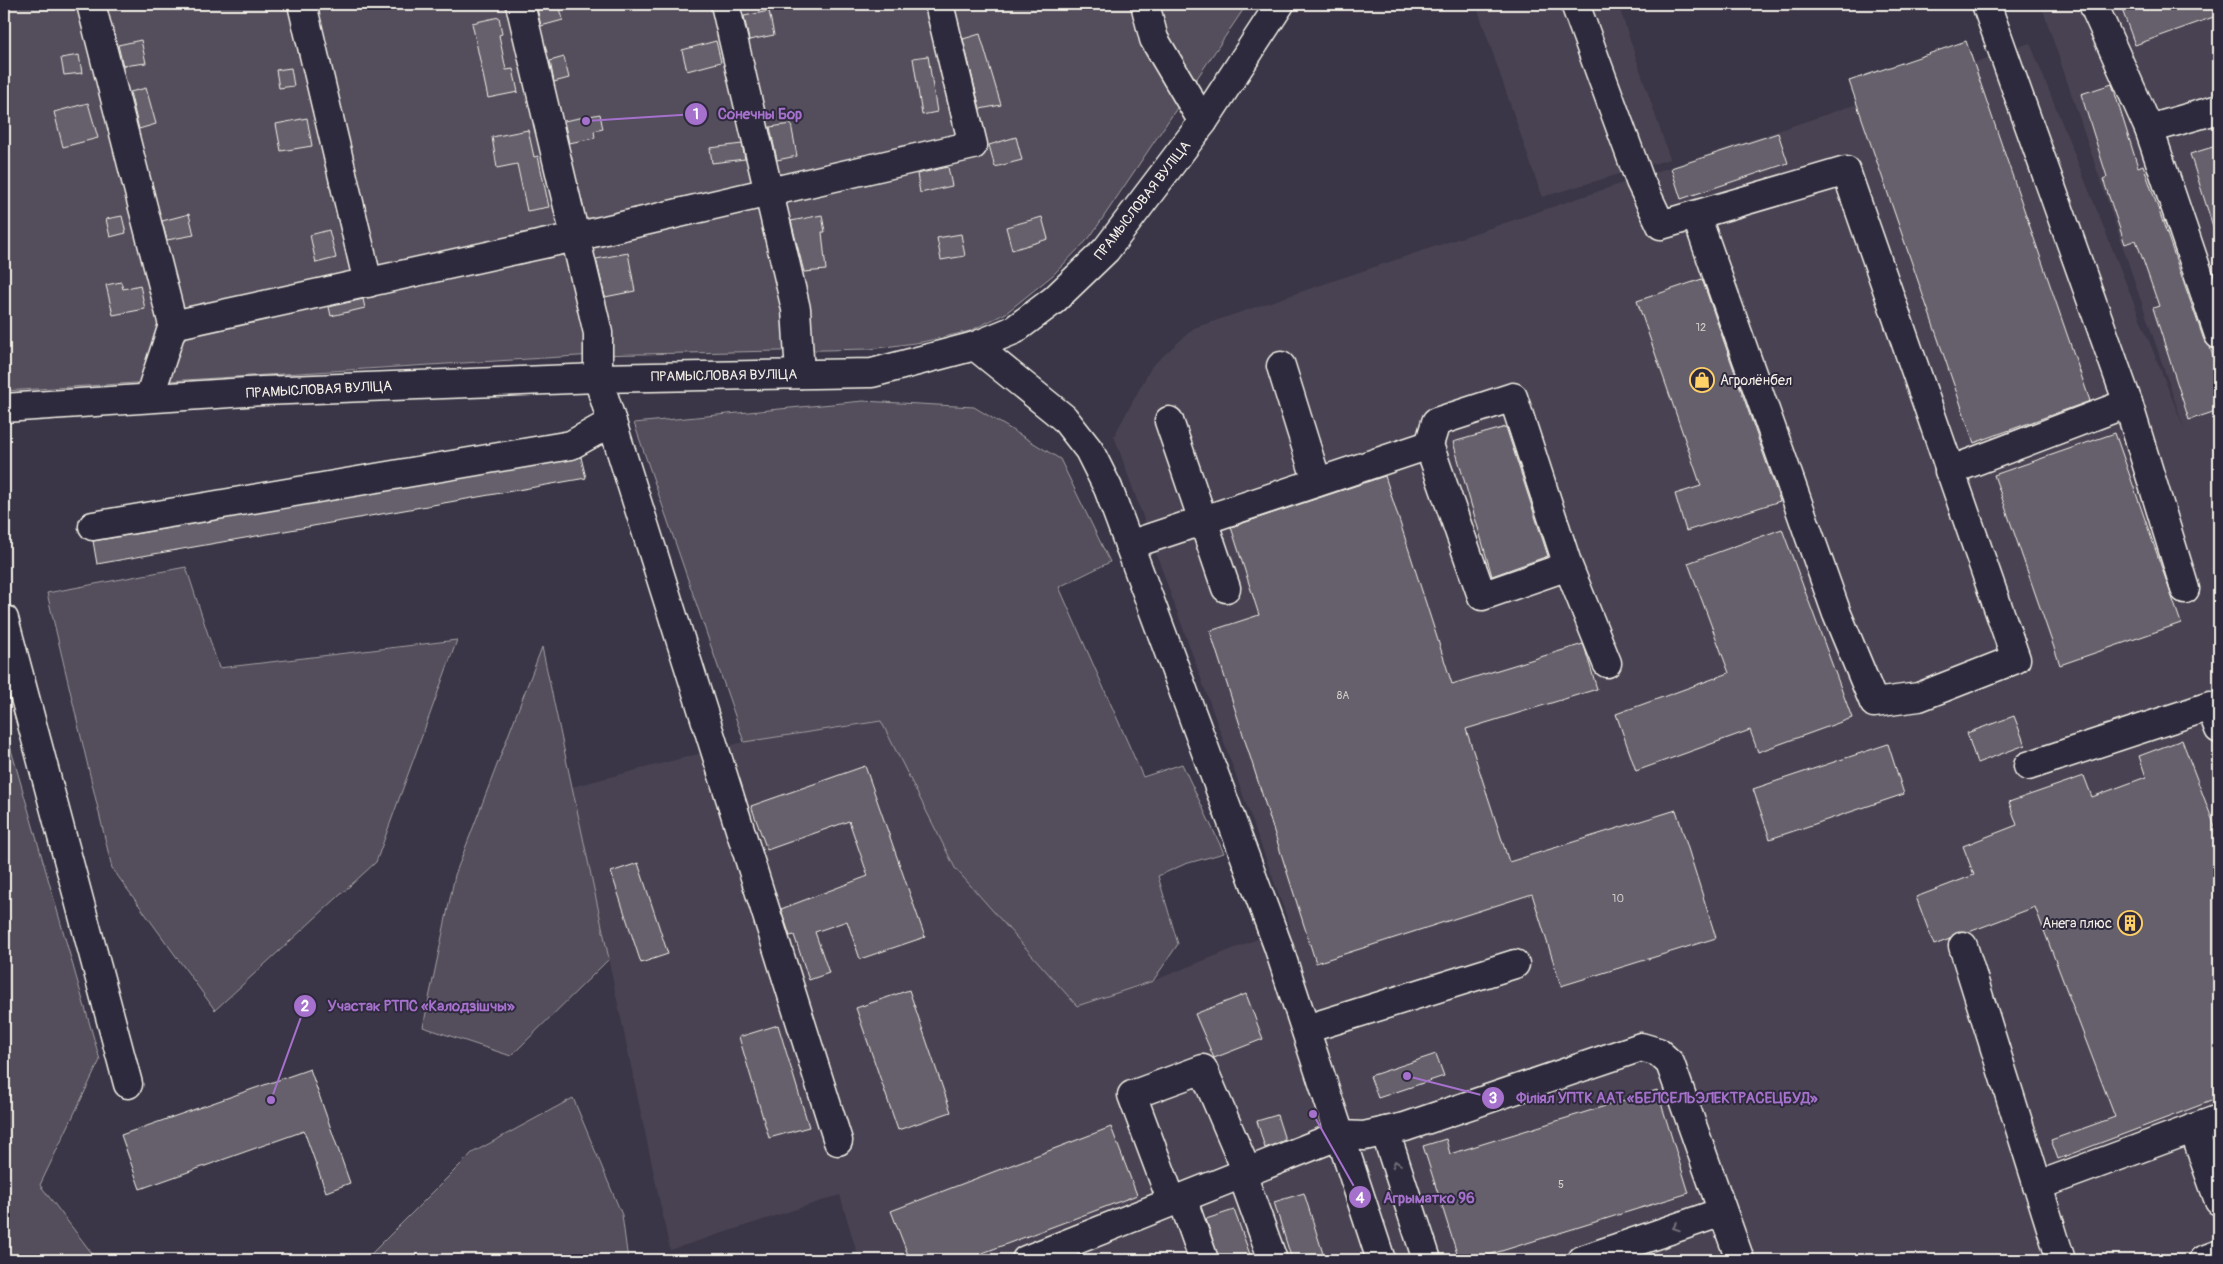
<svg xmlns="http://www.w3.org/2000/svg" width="2223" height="1264" viewBox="0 0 2223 1264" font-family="Pangolin,sans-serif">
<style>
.built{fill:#484352}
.green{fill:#534e5c;stroke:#a4a0a2}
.building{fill:#65616c;stroke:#f4f1e8}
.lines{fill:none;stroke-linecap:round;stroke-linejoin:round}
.minor-casing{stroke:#f4f1e8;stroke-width:31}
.minor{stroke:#2f2a3d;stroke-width:28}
.oneway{stroke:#747079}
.labels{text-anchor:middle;stroke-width:4;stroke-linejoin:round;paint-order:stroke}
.number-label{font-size:11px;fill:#d0cdc9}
.street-label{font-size:14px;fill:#f4f1e8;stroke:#2f2a3d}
.poi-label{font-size:14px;fill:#f4f1e8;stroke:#2f2a3d;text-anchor:start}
.leader{fill:none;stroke:#a571cd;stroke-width:2}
.callout-dot{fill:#a571cd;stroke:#2f2a3d;stroke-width:2}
.mark-label{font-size:15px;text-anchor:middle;font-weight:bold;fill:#fff}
.callout-label{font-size:15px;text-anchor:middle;font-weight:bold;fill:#a571cd;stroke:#2f2a3d;stroke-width:4;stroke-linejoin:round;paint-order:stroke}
</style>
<rect width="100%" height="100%" fill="#3b3647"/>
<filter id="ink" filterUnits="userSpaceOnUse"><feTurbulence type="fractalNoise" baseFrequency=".02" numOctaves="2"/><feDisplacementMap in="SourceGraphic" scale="10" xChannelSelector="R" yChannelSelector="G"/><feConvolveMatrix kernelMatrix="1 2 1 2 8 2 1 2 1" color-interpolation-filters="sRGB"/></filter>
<g filter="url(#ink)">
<g class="built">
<polygon points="1476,4 1618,4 1670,159 1542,197"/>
<polygon points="2041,4 2219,4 2219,1260 859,1260 840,1195 670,1250 572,787 744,742 881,721 955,868 1077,1006 1153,981 1290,926 1114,436 1152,366 1194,328 1851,106 2030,43 2185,431"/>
</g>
<g class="green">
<polygon points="4,4 1247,4 1090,237 1053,275 1006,313 970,331 922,342 870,349 594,355 4,391"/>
<polygon points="863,401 974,407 1060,459 1110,562 1059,587 1143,777 1182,764 1224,853 1185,864 1158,876 1178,944 1153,981 1077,1006 955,868 881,721 744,742 634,423"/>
<polygon points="186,567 219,668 457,640 376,862 215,1010 112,868 47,593"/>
<polygon points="542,647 609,959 511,1056 423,1027 455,875"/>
<polygon points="4,725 100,1060 40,1185 97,1260 4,1260"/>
<polygon points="573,1098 622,1215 628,1260 360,1260 368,1257 472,1153"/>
</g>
<g class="building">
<polygon points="559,4 563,20 541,26 537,8"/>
<polygon points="2120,4 2219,4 2219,15 2135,45"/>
<polygon points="769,11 774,35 749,40 744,16"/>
<polygon points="499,17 502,34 499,35 506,70 513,69 518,92 488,98 472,23"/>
<polygon points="980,34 1001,105 980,109 963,39"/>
<polygon points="141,40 146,63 123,66 118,45"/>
<polygon points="716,41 721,62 687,71 682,50"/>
<polygon points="1966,41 2090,401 1974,443 1849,81"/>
<polygon points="79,55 82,73 64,75 61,58"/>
<polygon points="928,56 937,112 922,115 913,58"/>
<polygon points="564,57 569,78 554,82 550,61"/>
<polygon points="291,68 294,86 279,88 276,70"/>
<polygon points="2112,84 2138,167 2143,165 2204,340 2210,347 2219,376 2219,410 2189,420 2153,308 2159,306 2136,240 2125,244 2103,179 2107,177 2081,94"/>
<polygon points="146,88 156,124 139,129 130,92"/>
<polygon points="88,103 98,138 63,147 54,112"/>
<polygon points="600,114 603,129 594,131 595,138 569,143 564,121"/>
<polygon points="307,118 312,146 281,151 276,124"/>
<polygon points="791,124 797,156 777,160 770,127"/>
<polygon points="528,130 534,157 538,156 549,207 527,211 517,164 497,168 492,137"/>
<polygon points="1778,133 1788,163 1681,199 1671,168"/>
<polygon points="1016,137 1022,160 995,167 989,145"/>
<polygon points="742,144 745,159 712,163 710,148"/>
<polygon points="2219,145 2219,236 2216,236 2190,154"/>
<polygon points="948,167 952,186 920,193 917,174"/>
<polygon points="189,214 194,235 167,240 162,221"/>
<polygon points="822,215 825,232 822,232 826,270 804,272 791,221"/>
<polygon points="122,216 126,233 110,237 106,219"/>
<polygon points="1042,217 1048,239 1012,250 1006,227"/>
<polygon points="329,230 336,258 316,263 310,235"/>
<polygon points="961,234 965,256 941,260 937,238"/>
<polygon points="628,253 635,291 605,297 596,259"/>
<polygon points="1702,279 1780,501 1686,531 1675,494 1701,486 1637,301"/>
<polygon points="121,282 123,289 140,285 145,309 113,315 106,285"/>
<polygon points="363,299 365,308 331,316 329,307"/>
<polygon points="1506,427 1548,556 1492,576 1453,442"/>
<polygon points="2115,433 2181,623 2060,665 1994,475"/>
<polygon points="581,457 586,478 97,564 93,541"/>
<polygon points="1385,476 1452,684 1583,644 1585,649 1597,689 1466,729 1509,862 1676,810 1716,938 1561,986 1532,894 1316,963 1210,631 1259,615 1231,527"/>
<polygon points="1782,529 1852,718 1758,752 1750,730 1636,771 1616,714 1729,673 1688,563"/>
<polygon points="2014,716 2025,745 1977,763 1967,733"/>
<polygon points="2182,740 2219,837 2219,1098 2058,1159 2051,1140 2115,1117 2035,907 1969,932 1958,931 1950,939 1934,945 1916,897 1974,875 1963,846 2017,825 2009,802 2084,776 2092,797 2146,777 2139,756"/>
<polygon points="1888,744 1904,794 1770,839 1753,789"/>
<polygon points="865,766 925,937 860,959 847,921 815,932 829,973 809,980 794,935 790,936 781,909 868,876 849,821 767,850 751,806"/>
<polygon points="638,863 668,954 641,963 611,872"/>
<polygon points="909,990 951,1112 898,1130 856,1008"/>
<polygon points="1246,994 1263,1039 1214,1058 1195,1014"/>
<polygon points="778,1025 809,1127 769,1138 739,1037"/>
<polygon points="1436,1054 1444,1076 1378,1098 1370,1076"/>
<polygon points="310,1069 350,1183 326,1192 304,1131 140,1189 121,1135"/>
<polygon points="1657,1090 1689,1193 1482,1257 1483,1260 1459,1260 1423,1146 1446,1139 1450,1154"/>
<polygon points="1277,1115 1285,1140 1265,1148 1257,1121"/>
<polygon points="1111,1127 1137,1195 964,1260 910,1260 891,1211"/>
<polygon points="1304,1193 1325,1260 1292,1260 1274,1202"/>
<polygon points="1234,1210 1252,1260 1219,1260 1206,1219"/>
</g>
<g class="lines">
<defs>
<g id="minor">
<polyline points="91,4 173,325 149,398"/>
<polyline points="302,4 368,283"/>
<polyline points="520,4 598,333 598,378 838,1141"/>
<polyline points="725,4 796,309 800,374"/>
<polyline points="1145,4 1154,39 1203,122"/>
<polyline points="1575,4 1640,181 1661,225 1846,171 2016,659 1919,697 1874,703 1837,614 1696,215"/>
<polyline points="1986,4 2128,403 2185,589"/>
<polyline points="2093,4 2149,129 2219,335"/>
<polyline points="2149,129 2219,109"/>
<polyline points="173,325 575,237 973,145 939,4"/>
<polyline points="975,346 1064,418 1089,450 1108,488 1278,946 1381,1260"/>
<polyline points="1281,366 1317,482"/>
<polyline points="4,408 262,391 598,378 872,373 975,346 1014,330 1054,300 1106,250 1203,122 1280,4"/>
<polyline points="1169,421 1226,588"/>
<polyline points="1949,471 2128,403"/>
<polyline points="93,526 571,445 612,422"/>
<polyline points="1129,545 1429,445"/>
<polyline points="1568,566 1482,596 1429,445 1436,422 1513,397 1568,566 1607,663"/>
<polyline points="4,619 128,1084"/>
<polyline points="2028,766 2210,706 2219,729"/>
<polyline points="1963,946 2061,1260"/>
<polyline points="1306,1029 1515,964"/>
<polyline points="2193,1128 2219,1201"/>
<polyline points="1385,1131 1427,1260"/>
<polyline points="1242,1174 1273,1260"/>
<polyline points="2037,1186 2219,1119"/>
<polyline points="1182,1198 1204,1260"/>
<polyline points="1172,1202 1132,1095 1203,1069 1247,1172"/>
<polyline points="1026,1260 1340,1135 1364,1136 1405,1127 1641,1047 1658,1052 1670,1063 1740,1260"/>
<polyline points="1582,1260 1722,1212"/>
<polyline points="2203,1260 2219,1254"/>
</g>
</defs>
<use href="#minor" class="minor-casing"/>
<use href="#minor" class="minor"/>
</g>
<defs><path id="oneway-chevron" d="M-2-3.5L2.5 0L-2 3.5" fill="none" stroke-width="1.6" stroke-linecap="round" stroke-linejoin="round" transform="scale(1.25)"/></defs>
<g class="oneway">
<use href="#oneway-chevron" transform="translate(1396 1164) rotate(-108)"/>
<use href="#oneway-chevron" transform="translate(1676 1227) rotate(161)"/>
</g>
</g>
<defs>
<symbol id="shop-ring" viewBox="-11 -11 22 22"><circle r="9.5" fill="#2f2a3d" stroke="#ffd166" stroke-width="1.5"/><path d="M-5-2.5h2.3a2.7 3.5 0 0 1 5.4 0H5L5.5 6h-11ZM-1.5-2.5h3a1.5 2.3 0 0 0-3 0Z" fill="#ffd166"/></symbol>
<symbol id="building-ring" viewBox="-11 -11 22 22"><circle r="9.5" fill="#2f2a3d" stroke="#ffd166" stroke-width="1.5"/><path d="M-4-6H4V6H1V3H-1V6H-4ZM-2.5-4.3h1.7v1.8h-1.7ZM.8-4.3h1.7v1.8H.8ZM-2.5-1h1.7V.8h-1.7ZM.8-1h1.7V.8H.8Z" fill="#ffd166"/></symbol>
</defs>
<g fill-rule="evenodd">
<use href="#shop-ring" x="1688" y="366" width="28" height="28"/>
<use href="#building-ring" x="2116" y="909" width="28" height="28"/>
</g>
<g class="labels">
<g class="number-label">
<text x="1701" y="331">12</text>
<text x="1343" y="699">8А</text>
<text x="1618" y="902">10</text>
<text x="1561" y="1188">5</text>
</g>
<g class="street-label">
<text transform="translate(1142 200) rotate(-52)" y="5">ПРАМЫСЛОВАЯ ВУЛІЦА</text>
<text transform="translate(724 375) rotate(-1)" y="5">ПРАМЫСЛОВАЯ ВУЛІЦА</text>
<text transform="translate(319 389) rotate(-3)" y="5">ПРАМЫСЛОВАЯ ВУЛІЦА</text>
</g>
<g class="poi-label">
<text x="1720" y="385">Агролёнбел</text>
<text x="2112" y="928" text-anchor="end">Анега плюс</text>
</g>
</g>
<path class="leader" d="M586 121L696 114M271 1100L305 1006M1407 1076L1493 1098M1313 1114L1360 1197"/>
<g class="callout-dot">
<circle cx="586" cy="121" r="5"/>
<circle cx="271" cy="1100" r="5"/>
<circle cx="1407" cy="1076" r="5"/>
<circle cx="1313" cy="1114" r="5"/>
<circle cx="696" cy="114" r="12"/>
<circle cx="305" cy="1006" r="12"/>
<circle cx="1493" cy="1098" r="12"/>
<circle cx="1360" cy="1197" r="12"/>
</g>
<g class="mark-label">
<text x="696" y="119">1</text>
<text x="305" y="1011">2</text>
<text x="1493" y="1103">3</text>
<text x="1360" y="1203">4</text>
</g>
<g class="callout-label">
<text x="760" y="119">Сонечны Бор</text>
<text x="421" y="1011">Участак РТПС «Калодзішчы»</text>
<text x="1667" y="1103">Філіял УПТК ААТ «БЕЛСЕЛЬЭЛЕКТРАСЕЦБУД»</text>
<text x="1429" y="1203">Агрыматко 96</text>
</g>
<rect width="2223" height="1264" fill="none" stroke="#2f2a3d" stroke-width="20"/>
<rect x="10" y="10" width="2203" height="1244" fill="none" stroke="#f4f1e8" stroke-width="2" filter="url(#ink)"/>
</svg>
